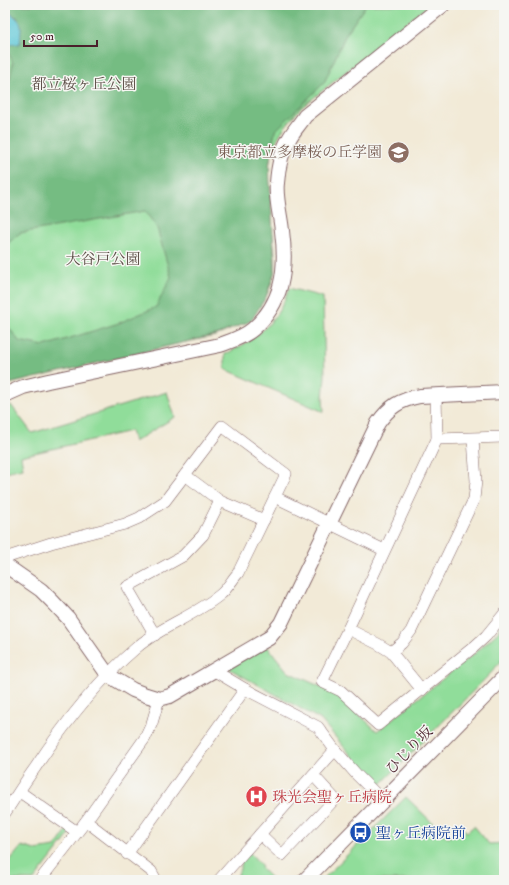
<svg xmlns="http://www.w3.org/2000/svg" width="509" height="885" viewBox="0 0 509 885" font-family="'IM FELL DW Pica','Noto Serif JP',serif">
<style>
.green{fill:#90dd9a;stroke:#6d7e62}
.forest{fill:#74bc82;stroke:#5f6e56}
.water{fill:#5dc8d8;stroke:#547482}
.lines{fill:none;stroke-linecap:round;stroke-linejoin:round}
.minor-casing{stroke:#856667;stroke-width:12}
.tertiary-casing{stroke:#856667;stroke-width:16}
.minor{stroke:#fff;stroke-width:11}
.tertiary{stroke:#fff;stroke-width:14}
.labels{text-anchor:middle;stroke-width:3;stroke-linejoin:round;paint-order:stroke}
.park-label{font-size:15px;fill:#5c4e47;stroke:#f6f6f2}
.education-label{font-size:15px;fill:#785e54;stroke:#f6f6f2;text-anchor:end}
.street-label{font-size:15px;fill:#4a1f2b;stroke:#f6f6f2}
.health-label{font-size:15px;fill:#be3a42;stroke:#f6f6f2;text-anchor:start}
.transit-label{font-size:15px;fill:#164399;stroke:#f6f6f2;text-anchor:start}
</style>
<rect width="100%" height="100%" fill="#f6f6f2"/>
<filter id="ink" filterUnits="userSpaceOnUse"><feTurbulence type="fractalNoise" baseFrequency=".025" numOctaves="2"/><feDisplacementMap in="SourceGraphic" scale="8" xChannelSelector="R" yChannelSelector="G"/><feConvolveMatrix kernelMatrix="1 2 1 2 8 2 1 2 1" color-interpolation-filters="sRGB"/></filter>
<filter id="wash" filterUnits="userSpaceOnUse"><feTurbulence type="fractalNoise" baseFrequency=".012" numOctaves="4" result="noise"/><feDisplacementMap in="SourceGraphic" scale="16" xChannelSelector="R" yChannelSelector="G"/><feGaussianBlur stdDeviation="0.9" result="paint"/><feColorMatrix in="noise" values="0 0 0 0 0 0 0 0 0 0 0 0 0 0 0 0 0 1.4 0 .05"/><feComposite in="paint" operator="in"/></filter>
<g filter="url(#wash)">
<rect width="100%" height="100%" fill="#f2ead7"/>
<g class="green">
<path d="M5,5H429L302,107C287,123 273,139 270,161C265,186 270,211 273,236C274,247 276,259 275,270C274,275 272,280 271,284C262,313 242,326 215,336L48,370L16,380L5,385Z"/>
<path d="M289,288L323,297L325,377L323,397L324,412L225,369V354C256,340 279,321 289,288Z"/>
<polygon points="167,392 175,417 134,442 131,431 21,456 23,468 5,472 5,408 11,405 32,433"/>
<polygon points="504,621 504,657 491,673 381,784 372,780 321,720 228,668 267,646 288,672 337,694 377,731 479,650 499,631"/>
<polygon points="406,797 448,838 455,833 461,827 467,832 474,826 489,844 504,843 504,878 477,880 322,880"/>
<polygon points="67,830 69,831 69,835 34,880 5,880 5,866 22,846 35,850 55,847"/>
<polygon points="249,852 262,866 261,868 273,880 236,880 242,863 240,861"/>
</g>
<path class="forest" d="M5,5H366L346,34L324,83L275,131L269,166L275,270L266,297L251,321L219,334L5,385V322L19,341L44,346L119,323L156,307L171,277L157,228L145,211L20,233L5,246V102L13,63L5,44V17C13,28 7,31 6,43L7,45L18,18L5,10Z"/>
<path class="water" d="M5,10C23,21 22,22 20,43L18,44L7,45L6,43C7,37 10,32 9,26C9,19 5,19 5,10Z"/>
</g>
<g filter="url(#ink)">
<g class="lines">
<defs>
<g id="minor">
<polyline points="436,395 437,439 348,629 322,682 341,691 378,725 475,646 486,636 504,614"/>
<polyline points="437,439 504,437"/>
<polyline points="185,475 220,501 264,520"/>
<polyline points="275,497 384,550"/>
<path d="M5,558L51,543L125,524L139,518L165,501L222,426L286,474L238,573C232,580 227,589 221,594C195,616 161,626 136,648C96,682 64,724 35,768C24,783 15,798 5,813"/>
<polyline points="348,629 378,644 391,652 422,690"/>
<polyline points="155,635 127,587 183,556 203,535 220,501"/>
<polyline points="391,652 402,643 411,631 474,499 476,481 473,439"/>
<polyline points="213,670 245,689 318,727 335,750 357,775 383,801"/>
<polyline points="20,792 77,832"/>
<polyline points="86,821 151,871 156,880"/>
<polyline points="260,834 282,855 335,799 313,775"/>
<polyline points="127,854 245,689"/>
<polyline points="40,880 86,821 145,738 152,723 159,699"/>
<polyline points="219,880 335,750"/>
</g>
<g id="tertiary">
<path d="M5,395L23,387L48,381L220,345C231,341 244,337 253,329C283,303 287,269 282,231C281,218 275,196 277,183C278,168 281,152 289,139C293,131 300,124 305,116L443,5"/>
<path d="M5,565L41,590L53,602L68,618L108,675L133,690L146,695L159,699L170,696L269,638L281,623L378,423C390,406 400,400 420,396L504,392"/>
<polyline points="305,880 504,677"/>
</g>
</defs>
<use href="#minor" class="minor-casing"/>
<use href="#tertiary" class="tertiary-casing"/>
<use href="#minor" class="minor"/>
<use href="#tertiary" class="tertiary"/>
</g>
</g>
<defs>
<symbol id="school-disc" viewBox="-11 -11 22 22"><circle r="9.5" fill="#8d6e63" stroke="#f6f6f2"/><path d="M0-5L7-2L0 1L-7-2ZM-4 1L0 2.5L4 1V4Q0 6-4 4Z" fill="#fff"/></symbol>
<symbol id="hospital-disc" viewBox="-11 -11 22 22"><circle r="9.5" fill="#e0444e" stroke="#f6f6f2"/><path d="M-5-5h3v3.5h4V-5h3V5h-3V1.5h-4V5h-3Z" fill="#fff"/></symbol>
<symbol id="bus-disc" viewBox="-11 -11 22 22"><circle r="9.5" fill="#1a4fb4" stroke="#f6f6f2"/><path d="M-5-6H5V4H4V6H2V4H-2V6H-4V4H-5ZM-3.5-4V0h7V-4ZM-3.5 1.2v1.5H-2V1.2ZM2 1.2v1.5H3.5V1.2Z" fill="#fff"/></symbol>
</defs>
<g fill-rule="evenodd">
<use href="#school-disc" x="386" y="140" width="25" height="25"/>
<use href="#hospital-disc" x="244" y="784" width="25" height="25"/>
<use href="#bus-disc" x="348" y="820" width="25" height="25"/>
</g>
<g class="labels">
<g class="park-label">
<text x="84" y="89">都立桜ヶ丘公園</text>
<text x="103" y="264">大谷戸公園</text>
</g>
<g class="education-label">
<text x="382" y="157">東京都立多摩桜の丘学園</text>
</g>
<g class="street-label">
<text transform="translate(409 750) rotate(-46)" y="5">ひじり坂</text>
</g>
<g class="health-label">
<text x="272" y="802">珠光会聖ヶ丘病院</text>
</g>
<g class="transit-label">
<text x="376" y="838">聖ヶ丘病院前</text>
</g>
</g>
<rect width="509" height="885" fill="none" stroke="#f6f6f2" stroke-width="20"/>
<path d="M24 40v6h73v-6" fill="none" stroke="#4a1f2b" stroke-width="2"/>
<text x="30" y="40" font-size="12" fill="#4a1f2b" stroke="#f6f6f2" stroke-width="3" paint-order="stroke">50 m</text>
</svg>
